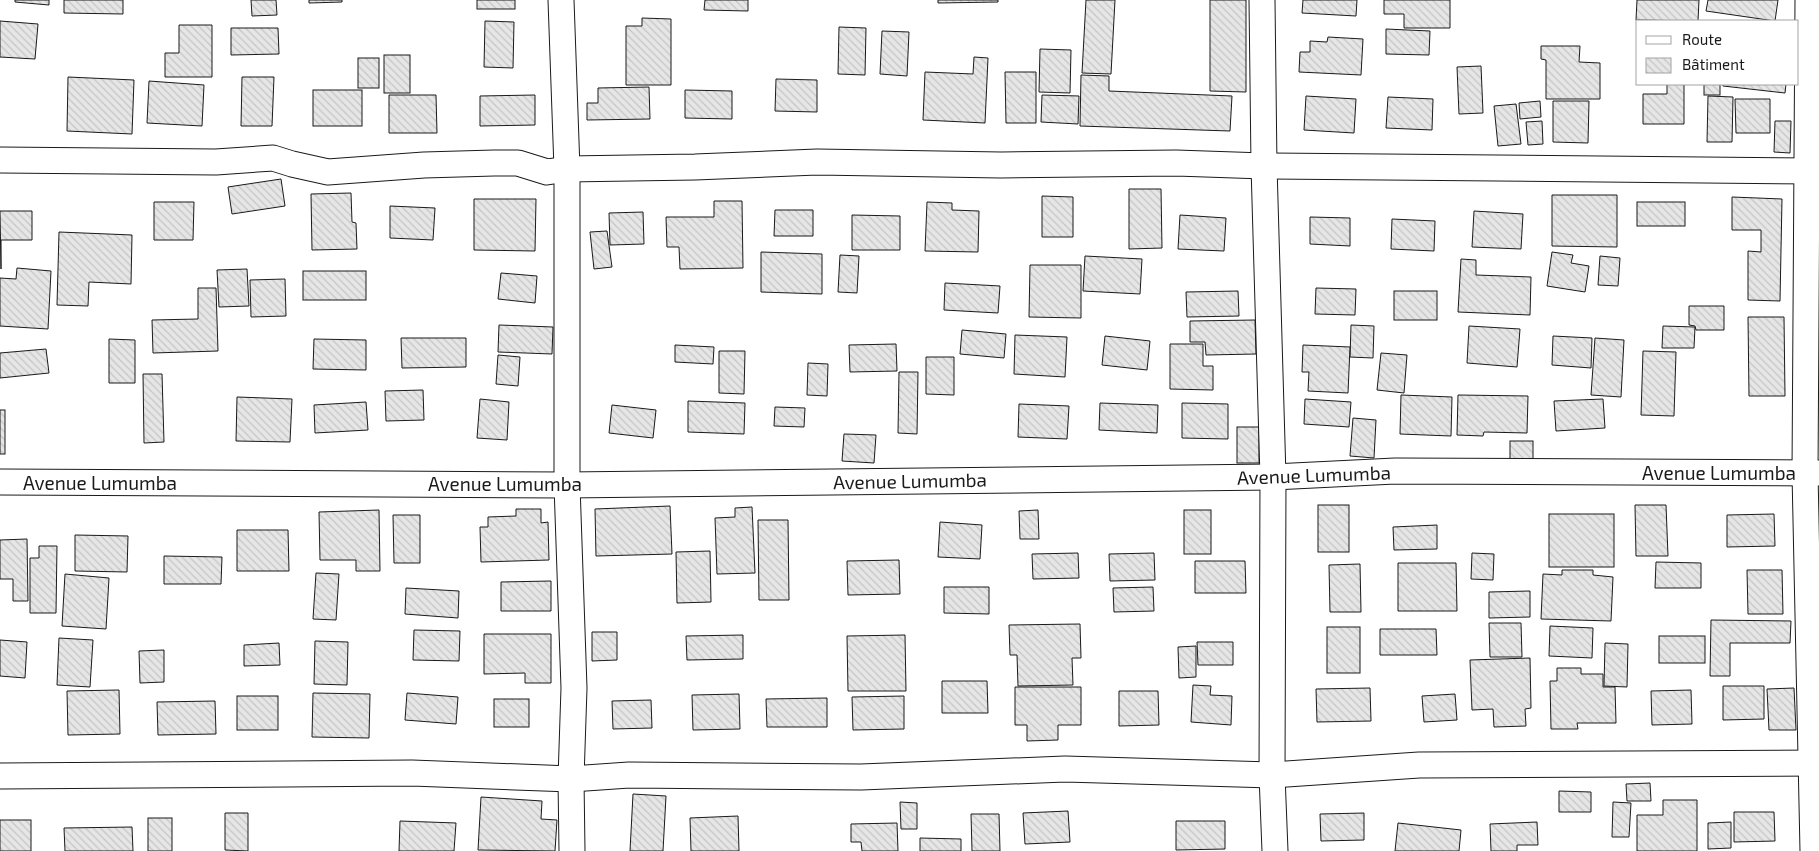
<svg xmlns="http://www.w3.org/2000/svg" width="1819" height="851" viewBox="0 0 1819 851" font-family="'Exo 2',sans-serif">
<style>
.building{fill:url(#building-back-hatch);stroke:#1a1a1a}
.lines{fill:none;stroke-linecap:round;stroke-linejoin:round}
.street-casing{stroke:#1a1a1a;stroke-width:27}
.street{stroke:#fff;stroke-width:25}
.labels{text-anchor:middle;stroke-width:4;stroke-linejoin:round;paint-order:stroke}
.street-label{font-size:19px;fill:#1a1a1a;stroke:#fff}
</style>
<defs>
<pattern id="building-back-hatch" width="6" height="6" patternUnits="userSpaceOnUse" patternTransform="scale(1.25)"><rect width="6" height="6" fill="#e6e6e6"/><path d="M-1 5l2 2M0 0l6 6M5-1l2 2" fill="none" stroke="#c5c5c5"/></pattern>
</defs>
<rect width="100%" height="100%" fill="#fff"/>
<g class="building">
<polygon points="15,0 49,0 49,5 15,2"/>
<polygon points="64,0 123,0 123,14 64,13"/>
<polygon points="251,0 276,0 277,15 252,16"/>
<polygon points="309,0 342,0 342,2 309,3"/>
<rect x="477" y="0" width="38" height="9"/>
<polygon points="705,0 748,0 748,11 704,10"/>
<polygon points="938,0 998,0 998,2 938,3"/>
<polygon points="1086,0 1115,0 1111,74 1082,73"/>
<polygon points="1210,0 1246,0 1246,92 1210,91"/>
<polygon points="1303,0 1357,0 1356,16 1302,13"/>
<polygon points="1384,0 1450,0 1450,28 1404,28 1404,14 1384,14"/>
<polygon points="1637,0 1699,0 1698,21 1636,20"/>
<polygon points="1708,0 1778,0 1775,21 1706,11"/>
<polygon points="642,18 671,19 671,85 626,85 626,26 642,26"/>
<polygon points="0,21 38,24 35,59 0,57"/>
<polygon points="485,21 514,22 513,68 484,67"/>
<polygon points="179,25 212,25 212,77 165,77 165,53 179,53"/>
<polygon points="839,27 866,28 865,75 838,74"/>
<polygon points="231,28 278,28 279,54 231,55"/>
<polygon points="1386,29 1430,31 1429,55 1386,54"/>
<polygon points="882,31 909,32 907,76 880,74"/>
<polygon points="1328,37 1363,39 1361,75 1299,72 1300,52 1310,52 1310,41 1327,42"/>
<polygon points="1541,46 1580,46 1579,62 1600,63 1600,99 1546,99 1546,60 1541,59"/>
<polygon points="1040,49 1071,50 1070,93 1039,92"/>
<rect x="384" y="55" width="26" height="38"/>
<polygon points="974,57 988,58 985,123 923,120 925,72 973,74"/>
<rect x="358" y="58" width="21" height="30"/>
<polygon points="1481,66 1483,113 1459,114 1457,67"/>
<polygon points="1005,72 1036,72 1036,123 1006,123"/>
<polygon points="1081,75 1109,76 1109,91 1232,96 1230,131 1080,126"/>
<polygon points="68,77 134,80 132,134 67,131"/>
<polygon points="242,77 274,77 272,126 241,126"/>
<polygon points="776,79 817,80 817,112 775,111"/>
<polygon points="149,81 204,85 202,126 147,123"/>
<polygon points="1667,84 1684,84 1684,124 1643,124 1643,94 1667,94"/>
<rect x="1704" y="84" width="16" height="11"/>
<polygon points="1723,84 1786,84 1785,93 1723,86"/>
<polygon points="649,87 650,119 587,120 587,103 598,103 598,88"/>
<rect x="313" y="90" width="49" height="36"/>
<polygon points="685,90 732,91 732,119 685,118"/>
<polygon points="389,95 436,95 437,133 389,133"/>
<polygon points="535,95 535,125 480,126 480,96"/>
<polygon points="1042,95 1079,96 1078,124 1041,122"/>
<polygon points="1306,96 1356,99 1354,133 1304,130"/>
<polygon points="1708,96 1733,97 1732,142 1707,142"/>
<polygon points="1388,97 1433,99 1432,130 1386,128"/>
<polygon points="1735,99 1770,99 1770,133 1736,133"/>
<polygon points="1540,101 1541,117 1520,119 1519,103"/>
<polygon points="1553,101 1589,101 1588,143 1553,142"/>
<polygon points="1516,104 1521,144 1498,146 1494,106"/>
<polygon points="1542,121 1543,144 1528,145 1526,122"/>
<polygon points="1775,121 1791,121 1790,153 1774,152"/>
<polygon points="281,179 285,206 232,214 228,187"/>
<polygon points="1129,189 1161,189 1162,248 1129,249"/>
<polygon points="351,193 352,222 356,223 357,249 312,250 311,194"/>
<polygon points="1552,195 1617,195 1617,247 1552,246"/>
<polygon points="1042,196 1073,197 1073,237 1042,237"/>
<polygon points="1732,197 1782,199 1780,301 1748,300 1748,251 1761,252 1761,230 1732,230"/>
<polygon points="474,199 536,199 535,251 474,250"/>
<polygon points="714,201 742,201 743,268 680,269 679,247 667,247 666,217 714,217"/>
<polygon points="154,202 194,202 193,240 154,240"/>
<polygon points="927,202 952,203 952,210 979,211 978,252 925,251"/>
<rect x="1637" y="202" width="48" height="24"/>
<polygon points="390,206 435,208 433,240 390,238"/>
<polygon points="775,210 813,210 813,236 774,236"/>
<polygon points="0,211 32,211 32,240 1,240 1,269"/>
<polygon points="1474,211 1523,214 1521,249 1472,247"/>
<polygon points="643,212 644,244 610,245 609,213"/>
<polygon points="852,215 900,216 900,250 852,250"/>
<polygon points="1180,215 1226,218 1224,251 1178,249"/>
<polygon points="1310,217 1350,218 1350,246 1310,244"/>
<polygon points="1392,219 1435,221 1434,251 1391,249"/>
<polygon points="607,231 612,267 594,269 590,232"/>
<polygon points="59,232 132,235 131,284 89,282 88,306 57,305"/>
<polygon points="761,252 822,254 822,294 761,292"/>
<polygon points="1552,252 1573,255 1571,263 1589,266 1585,292 1547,286"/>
<polygon points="840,255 859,256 857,293 838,292"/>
<polygon points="1085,256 1142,259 1140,294 1083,291"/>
<polygon points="1600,256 1620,258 1618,286 1598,285"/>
<polygon points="1461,259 1476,260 1476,275 1531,277 1530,315 1458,312"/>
<polygon points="1030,265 1081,265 1081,318 1029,317"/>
<polygon points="17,268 51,271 48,329 0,326 0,278 16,279"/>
<polygon points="247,269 249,306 219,307 217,270"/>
<rect x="303" y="271" width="63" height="29"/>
<polygon points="501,273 537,276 535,303 498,299"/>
<polygon points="285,279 286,316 251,317 250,280"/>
<polygon points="945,283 1000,286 998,313 944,310"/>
<polygon points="198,288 216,288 218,351 153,353 152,320 198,319"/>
<polygon points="1316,288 1356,289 1355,315 1315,314"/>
<polygon points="1238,291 1239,316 1187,317 1186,292"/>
<rect x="1394" y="291" width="43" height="29"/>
<polygon points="1689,306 1724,306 1724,330 1696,330 1695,326 1689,325"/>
<polygon points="1748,317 1784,317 1785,396 1749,396"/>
<polygon points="1255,320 1256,354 1206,355 1205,342 1190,342 1190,321"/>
<polygon points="499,325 553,327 552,354 498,352"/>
<polygon points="1351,325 1374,326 1373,358 1350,357"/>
<polygon points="1469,326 1520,329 1517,367 1467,363"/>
<polygon points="1663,326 1695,327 1694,348 1662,348"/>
<polygon points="962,330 1006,334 1004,358 960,354"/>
<polygon points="1015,335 1067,337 1065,377 1014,374"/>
<polygon points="1105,336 1150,341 1147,370 1102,365"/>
<polygon points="1553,336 1592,338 1591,368 1552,365"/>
<polygon points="401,338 466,338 466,367 402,368"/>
<polygon points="1595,338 1624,340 1621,397 1591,395"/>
<polygon points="109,339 135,340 135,383 109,383"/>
<polygon points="314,339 366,340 366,370 313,369"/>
<polygon points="896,344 897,371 850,372 849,345"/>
<polygon points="1170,344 1203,344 1203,366 1213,366 1213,390 1170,389"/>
<polygon points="675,345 714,347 713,364 675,362"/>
<polygon points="1303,345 1350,347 1348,393 1308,391 1309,372 1302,372"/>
<polygon points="46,349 49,373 0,378 0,353"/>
<polygon points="719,351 745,351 744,394 719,393"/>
<polygon points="1643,351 1676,352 1674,416 1641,415"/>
<polygon points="1381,353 1407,355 1404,393 1377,390"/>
<polygon points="498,355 520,357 518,386 496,384"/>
<polygon points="926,357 954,357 954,395 926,394"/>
<polygon points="808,363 828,364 827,396 807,395"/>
<polygon points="899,372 918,372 917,434 898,433"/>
<polygon points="143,374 162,374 164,442 144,443"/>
<polygon points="423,390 424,420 386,421 385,391"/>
<polygon points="1401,395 1452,397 1451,436 1400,434"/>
<polygon points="1458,395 1528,396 1527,433 1484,432 1483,436 1457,435"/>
<polygon points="237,397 292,399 290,442 236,441"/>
<polygon points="480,399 509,402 507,440 477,438"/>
<polygon points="1305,399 1351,402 1349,427 1304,424"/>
<polygon points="1603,399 1605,428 1556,431 1554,401"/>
<polygon points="688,401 745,403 744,434 688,432"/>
<polygon points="366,402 368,430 315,433 314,405"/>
<polygon points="1100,403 1158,405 1157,433 1099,430"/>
<polygon points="1182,403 1228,404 1228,439 1182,438"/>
<polygon points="1019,404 1069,406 1067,439 1018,437"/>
<polygon points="612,405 656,410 653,438 609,433"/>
<polygon points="775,407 805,408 804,427 774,426"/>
<rect x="0" y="410" width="5" height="44"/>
<polygon points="1353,418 1376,420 1374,458 1350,456"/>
<rect x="1237" y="427" width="22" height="36"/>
<polygon points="844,434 876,435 874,463 842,461"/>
<rect x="1510" y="441" width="23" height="18"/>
<rect x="1318" y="505" width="31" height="47"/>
<polygon points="1635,505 1666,505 1668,556 1636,556"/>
<polygon points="670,506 672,554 596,556 595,509"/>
<polygon points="752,507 755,573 717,574 715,518 735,517 735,508"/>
<polygon points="516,509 541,509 541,523 548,522 549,560 481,562 480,527 488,527 488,517 516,516"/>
<polygon points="379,510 380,571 356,571 356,560 320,560 319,512"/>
<polygon points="1038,510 1039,539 1020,539 1019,511"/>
<rect x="1184" y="510" width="27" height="44"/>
<rect x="1549" y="514" width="65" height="53"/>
<polygon points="1774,514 1775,546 1727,547 1727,515"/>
<polygon points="393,515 420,515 420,563 394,563"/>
<polygon points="758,520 788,520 789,600 759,600"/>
<polygon points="940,522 982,525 980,559 938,557"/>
<polygon points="1437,525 1437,549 1394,550 1393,527"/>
<polygon points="237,530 288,530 289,571 237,571"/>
<polygon points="75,535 128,536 127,572 75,571"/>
<polygon points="27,539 28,601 13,601 13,579 0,579 0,540"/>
<polygon points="39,546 57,546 56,613 30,613 30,558 39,558"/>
<polygon points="710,551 711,602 677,603 676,552"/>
<polygon points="1078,553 1079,578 1033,579 1032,554"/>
<polygon points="1154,553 1155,580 1110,581 1109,554"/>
<polygon points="1472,553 1494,554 1493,580 1471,579"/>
<polygon points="164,556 222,557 221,584 164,584"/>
<polygon points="899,560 900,594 848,595 847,561"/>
<polygon points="1195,561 1245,561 1246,593 1195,593"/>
<polygon points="1656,562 1701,563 1701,588 1655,588"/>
<polygon points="1398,563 1456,563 1457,611 1398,611"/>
<polygon points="1360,564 1361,612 1330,612 1329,565"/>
<polygon points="1562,570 1593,570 1593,575 1613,577 1611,621 1541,619 1543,574 1562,575"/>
<polygon points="1747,570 1782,570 1783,614 1748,614"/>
<polygon points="316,573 339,574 336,620 313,619"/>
<polygon points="65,574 109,578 106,629 62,626"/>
<polygon points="551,581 551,611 501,611 501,582"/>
<polygon points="944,587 989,587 989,614 944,613"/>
<polygon points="1153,587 1154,611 1114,612 1113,588"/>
<polygon points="406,588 459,591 458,618 405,614"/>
<polygon points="1530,591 1530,617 1489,618 1489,592"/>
<polygon points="1711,620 1791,621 1790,643 1730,643 1730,676 1710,676"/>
<polygon points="1489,623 1521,623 1522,657 1490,657"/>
<polygon points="1080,624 1081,658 1072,658 1073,685 1018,686 1017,655 1010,655 1009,625"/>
<polygon points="1550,626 1593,628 1592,658 1549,656"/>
<rect x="1327" y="627" width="33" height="46"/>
<polygon points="1380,629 1436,629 1437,655 1380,655"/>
<polygon points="414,630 460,631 459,661 413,660"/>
<polygon points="592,632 617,632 617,660 592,661"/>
<polygon points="484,634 551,634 551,683 525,683 525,673 484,674"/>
<polygon points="743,635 743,659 687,660 686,636"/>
<polygon points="905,635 906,691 848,691 847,636"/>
<rect x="1659" y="636" width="46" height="27"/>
<polygon points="59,638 93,640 90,687 57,685"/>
<polygon points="0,640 27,642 25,678 0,676"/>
<polygon points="315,641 348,642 347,685 314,684"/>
<polygon points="1197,642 1233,642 1233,665 1198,665"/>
<polygon points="279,643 280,665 244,666 244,645"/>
<polygon points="1605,643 1628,644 1627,687 1604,686"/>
<polygon points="1196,646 1196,677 1179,678 1178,647"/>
<polygon points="164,650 164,682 140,683 139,651"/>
<polygon points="1530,658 1531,708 1525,709 1526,726 1494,727 1493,709 1472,710 1470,660"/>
<polygon points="1557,668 1581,668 1581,674 1603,674 1603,687 1615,687 1616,723 1577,723 1578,729 1551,729 1550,681 1557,681"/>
<polygon points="942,681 987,681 988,713 942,713"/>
<polygon points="1193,685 1211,686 1210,695 1232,696 1231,725 1191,722"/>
<polygon points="1723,686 1764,686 1764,719 1723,720"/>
<polygon points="1015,687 1081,687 1081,725 1058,725 1058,740 1027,741 1027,725 1015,725"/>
<polygon points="1370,688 1371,721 1317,722 1316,689"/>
<polygon points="1794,688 1796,730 1769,730 1767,689"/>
<polygon points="119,690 120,734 68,735 67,691"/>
<polygon points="1691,690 1692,724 1652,725 1651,691"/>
<polygon points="1119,691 1158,691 1159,725 1119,726"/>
<polygon points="313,693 370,694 369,738 312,737"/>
<polygon points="407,693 458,697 456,724 405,720"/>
<polygon points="739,694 740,729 693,730 692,695"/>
<polygon points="1455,694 1457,720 1424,722 1422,696"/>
<rect x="237" y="696" width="41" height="34"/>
<polygon points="904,696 904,729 853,730 852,697"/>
<polygon points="827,698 827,727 767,727 766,699"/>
<rect x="494" y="699" width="35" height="28"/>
<polygon points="651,700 652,728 613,729 612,701"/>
<polygon points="215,701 216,734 158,735 157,702"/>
<polygon points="1650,783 1651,801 1627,801 1626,784"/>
<polygon points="1559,791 1591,792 1591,812 1559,812"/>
<polygon points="633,794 666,796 663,851 630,851"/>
<polygon points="481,797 542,801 541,819 557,820 555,851 478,850"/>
<polygon points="1663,800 1697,800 1697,851 1637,851 1637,815 1663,815"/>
<polygon points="900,802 917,803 917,829 901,829"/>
<polygon points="1613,802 1631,803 1629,837 1612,837"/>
<polygon points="1068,811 1070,842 1025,844 1023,813"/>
<polygon points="1734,812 1774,812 1775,841 1734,842"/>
<polygon points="225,813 248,813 248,851 225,850"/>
<polygon points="1364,813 1364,840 1321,841 1320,814"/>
<polygon points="971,814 999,814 1000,851 972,851"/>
<polygon points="738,816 739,851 691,851 690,818"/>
<rect x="148" y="818" width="24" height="33"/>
<rect x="0" y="820" width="31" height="31"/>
<polygon points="400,821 456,823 454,851 399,851"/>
<polygon points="1176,821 1225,821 1225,849 1176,850"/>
<polygon points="1537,822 1538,845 1517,845 1517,851 1491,851 1490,824"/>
<polygon points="1731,822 1731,848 1708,849 1708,823"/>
<polygon points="897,823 898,851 862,851 861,842 851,842 851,824"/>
<polygon points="1398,823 1461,830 1459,851 1395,851"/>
<polygon points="132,827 133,851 65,851 64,828"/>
<polygon points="920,838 961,839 961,851 920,851"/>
</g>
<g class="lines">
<defs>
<g id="street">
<polyline points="561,0 567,169 567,485 574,688 571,779 572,851"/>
<polyline points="1262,0 1264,166 1273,477 1272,775 1275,851"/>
<polyline points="1808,0 1805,473 1813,851"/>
<polyline points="0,160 216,162 273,158 292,164 328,172 424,165 494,163 518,163 547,172 567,169 695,167 817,162 1001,165 1176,163 1264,166 1819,171"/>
<polyline points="0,482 567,485 1273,477 1395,471 1819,473"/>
<polyline points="0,776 412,773 571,779 629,775 861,777 1065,769 1272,775 1419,765 1819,763"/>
</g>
</defs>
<use href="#street" class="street-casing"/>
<use href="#street" class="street"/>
</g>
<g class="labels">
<g class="street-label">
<text x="1719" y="480">Avenue Lumumba</text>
<text transform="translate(1314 475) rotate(-2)" y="7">Avenue Lumumba</text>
<text transform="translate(910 481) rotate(-1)" y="7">Avenue Lumumba</text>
<text x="100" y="490">Avenue Lumumba</text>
<text x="505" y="491">Avenue Lumumba</text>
</g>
</g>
<rect x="1636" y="20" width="162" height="65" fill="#ffffff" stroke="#a3a3a3"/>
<rect x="1646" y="36" width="25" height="8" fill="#ffffff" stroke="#a3a3a3"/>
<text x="1682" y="45" font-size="15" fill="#1a1a1a">Route</text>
<rect x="1646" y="58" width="25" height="15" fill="url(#building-back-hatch)" stroke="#a3a3a3"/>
<text x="1682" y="70" font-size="15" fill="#1a1a1a">Bâtiment</text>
</svg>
